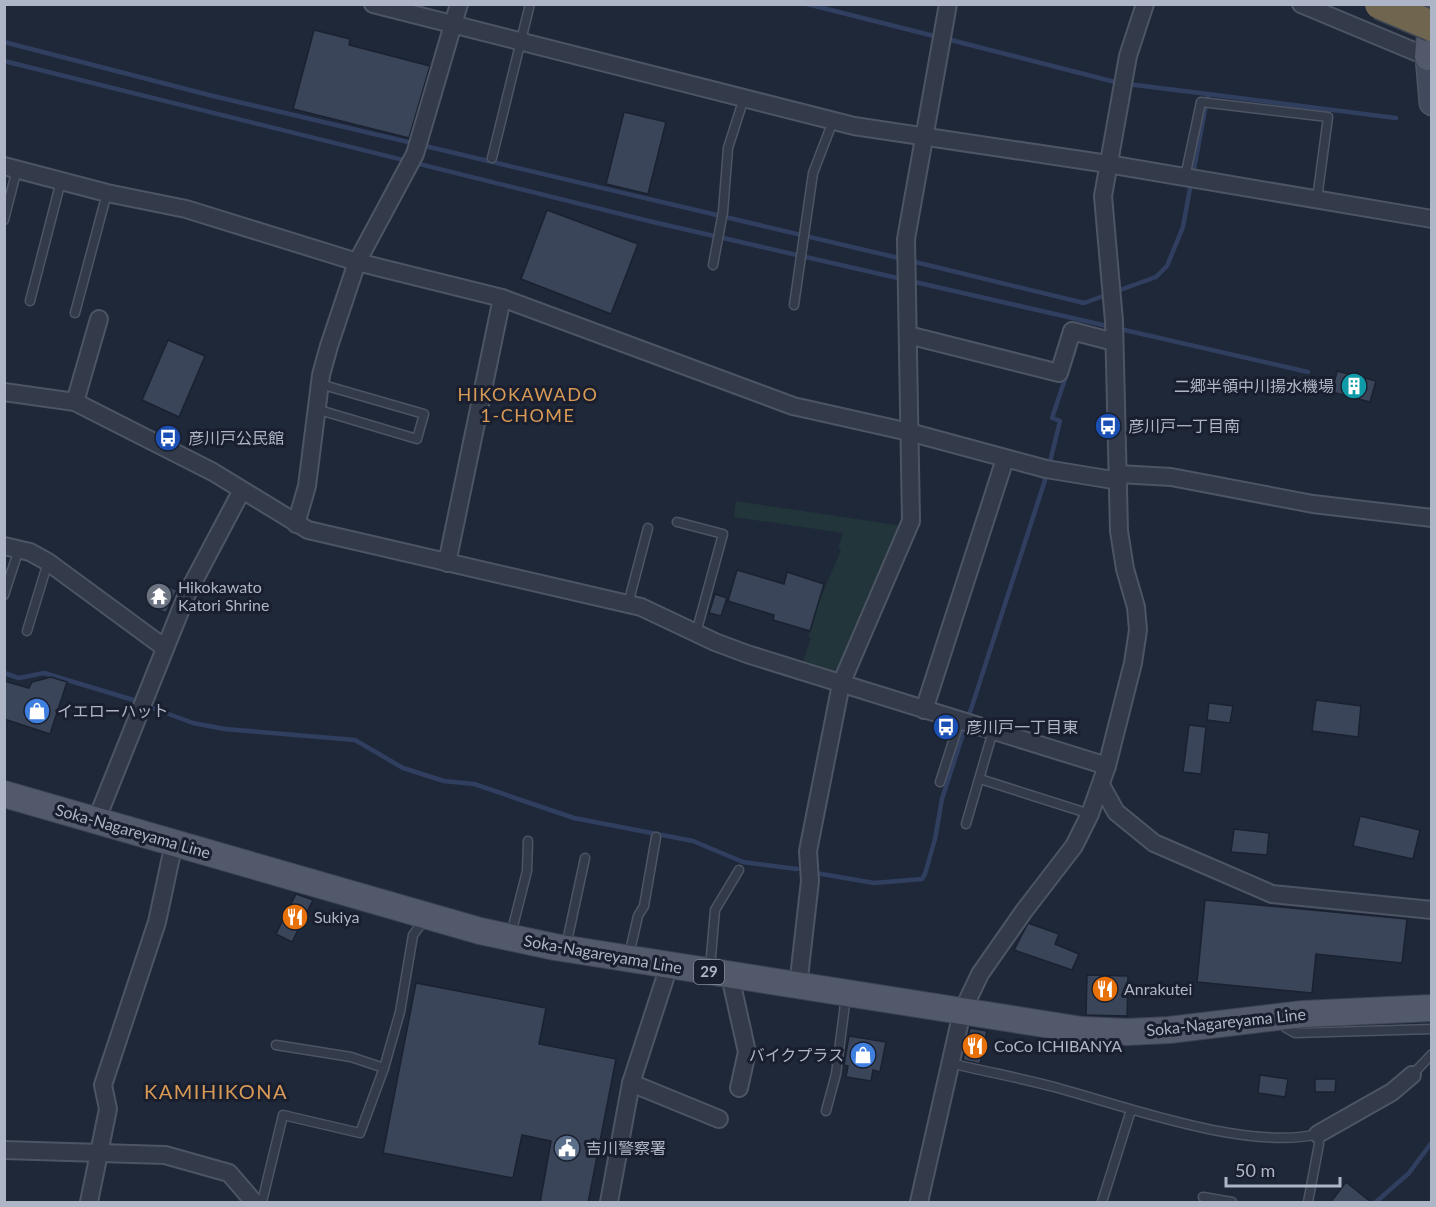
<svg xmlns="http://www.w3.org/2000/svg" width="1436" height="1207" viewBox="0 0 1436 1207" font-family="Lato,'Noto Sans JP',sans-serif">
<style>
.green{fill:#21353a}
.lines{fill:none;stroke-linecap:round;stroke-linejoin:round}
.stream{stroke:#303f5f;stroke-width:4.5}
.building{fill:#3b4559;stroke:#1a2130;stroke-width:1.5}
.lane-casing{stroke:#4d5564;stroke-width:11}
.street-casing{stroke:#4d5564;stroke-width:20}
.secondary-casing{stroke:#4d5564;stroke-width:27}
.primary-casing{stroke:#3c4353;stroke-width:28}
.lane{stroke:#333a49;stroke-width:8}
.street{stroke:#333a49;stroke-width:16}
.secondary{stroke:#41495d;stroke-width:24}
.primary{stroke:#51596a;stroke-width:26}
.highway-bridge-casing{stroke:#3d4554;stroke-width:33;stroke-linecap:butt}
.highway-bridge{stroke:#70664f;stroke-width:30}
.labels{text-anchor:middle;stroke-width:6;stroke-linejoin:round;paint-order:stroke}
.shield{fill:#191f2e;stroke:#818898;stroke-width:1.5}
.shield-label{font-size:15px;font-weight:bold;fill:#adb5c6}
.poi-label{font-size:16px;fill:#adb5c6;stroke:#191f2e;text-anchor:start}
.street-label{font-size:16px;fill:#adb5c6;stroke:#191f2e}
.neighbourhood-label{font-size:18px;letter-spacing:1.5px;fill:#d99a56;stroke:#191f2e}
.quarter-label{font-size:20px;letter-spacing:1.5px;fill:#d99a56;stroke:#191f2e}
</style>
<rect width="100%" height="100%" fill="#1f2839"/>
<polygon class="green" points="736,501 903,526 841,668 835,671 803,661 811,638 808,637 811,629 808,627 841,550 838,548 843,533 734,517"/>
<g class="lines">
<g class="stream">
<polyline points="807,4 938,37"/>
<polyline points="947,39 1119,83"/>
<polyline points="4,42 213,96 903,259"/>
<polyline points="4,61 653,222 1308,372"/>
<polyline points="1127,84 1208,94"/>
<polyline points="1193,174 1208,94 1396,118"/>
<polyline points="911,261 1084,303 1156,277 1167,266 1183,227 1191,183"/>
<polyline points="1049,466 1060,421 1052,418 1075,349"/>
<polyline points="4,673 19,678 44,673 140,702"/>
<polyline points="147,706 193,723 225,729 355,740 403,768 444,781 474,784 574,818 693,841 743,862 797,869"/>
<polyline points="816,873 874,883 922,879 925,874 935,839 942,799 1047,474"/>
<polyline points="1376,1202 1409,1173 1432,1142"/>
</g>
</g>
<g class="building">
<polygon points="314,30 350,39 349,45 430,66 409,138 293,109"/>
<polygon points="624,112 666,122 648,194 606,184"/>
<polygon points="547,210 638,244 611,314 521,279"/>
<polygon points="168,340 205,356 179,417 142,400"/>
<polygon points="1337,371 1376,381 1370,402 1332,392"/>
<polygon points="737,570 784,584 787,572 824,584 810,631 773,620 774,615 728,601"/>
<polygon points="157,581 177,590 166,613 146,604"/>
<polygon points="715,594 727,598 721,616 709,613"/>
<polygon points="51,677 67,682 50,734 4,719 4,681 29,688 32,682"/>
<polygon points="1316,700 1361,706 1358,737 1312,731"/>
<polygon points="1209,703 1233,706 1230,723 1207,720"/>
<polygon points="1189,725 1206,727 1201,774 1183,772"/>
<polygon points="1360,816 1420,830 1413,859 1353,846"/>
<polygon points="1234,829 1269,833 1267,855 1231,852"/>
<polygon points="296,894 313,900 292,942 276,934"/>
<polygon points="1205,900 1407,919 1402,963 1316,954 1312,993 1197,982"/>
<polygon points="1028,923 1059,934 1055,944 1079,954 1072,970 1014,950"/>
<polygon points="1087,975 1128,976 1127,1016 1086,1015"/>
<polygon points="416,983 546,1008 539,1044 616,1059 588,1203 540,1203 551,1141 522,1135 513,1178 383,1153"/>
<polygon points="970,1028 987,1031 980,1064 963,1060"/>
<polygon points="849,1036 886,1042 880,1072 873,1070 871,1081 846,1077 848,1066 844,1065"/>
<polygon points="1260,1075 1288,1079 1285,1097 1258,1093"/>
<polygon points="1315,1079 1336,1079 1335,1092 1315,1092"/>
<polygon points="1346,1182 1372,1203 1330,1203"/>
</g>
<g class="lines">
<defs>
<g id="lane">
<polyline points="492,158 530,4"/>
<polyline points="1185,177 1201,102 1328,117 1317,199"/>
<polyline points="4,220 17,169"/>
<polyline points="713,265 723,212 728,148 744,98"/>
<polyline points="30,301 61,181"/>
<polyline points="794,305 813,173 833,121"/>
<polyline points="75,313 107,193"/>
<polyline points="316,409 417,439 424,414 320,384"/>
<polyline points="677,522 723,534 696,633"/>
<polyline points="4,595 19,549"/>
<polyline points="628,604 648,528"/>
<polyline points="27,631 48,562"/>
<polyline points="980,779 1090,814"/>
<polyline points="940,782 960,720"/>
<polyline points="966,824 993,731"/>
<polyline points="511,934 527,871 528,841"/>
<polyline points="566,946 585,858"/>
<polyline points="629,955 638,916 644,906 656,837"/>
<polyline points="710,968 715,910 739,870"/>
<polyline points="1281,1021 1286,1028 1295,1033 1432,1029"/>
<polyline points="276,1045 351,1057 384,1068"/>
<path d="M950,1063C986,1072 1022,1078 1058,1088C1127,1107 1248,1151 1318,1134L1319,1144L1308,1202"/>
<polyline points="1412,1075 1432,1054"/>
<polyline points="826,1111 836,1074 846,996"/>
<polyline points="1203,1197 1232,1202"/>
<polyline points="262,1202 283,1115 360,1133 384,1068 400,1012 413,935 425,919"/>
<polyline points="1102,1202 1131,1110"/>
</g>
<g id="street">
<polyline points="373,4 854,126 1108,164 1432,219"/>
<polyline points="1301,4 1428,57"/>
<polyline points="4,166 107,193 186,209 357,262 502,298 793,406 909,432 1046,469 1119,481"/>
<polyline points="908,335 1059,373 1072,331 1114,342"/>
<polyline points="4,392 75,402 213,472 308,530 641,607 715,642 747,654 1107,766"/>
<polyline points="75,402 99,319"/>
<polyline points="1119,474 1171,477 1313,504 1432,518"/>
<polyline points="296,524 307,486 321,375 329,346 357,262 415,154 459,4"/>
<polyline points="4,546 30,552 48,562 165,648"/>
<polyline points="447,563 502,298"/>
<polyline points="924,710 1005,459"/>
<polyline points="1101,785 1116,812 1154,843 1272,894 1432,910"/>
<polyline points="96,821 187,594 242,490"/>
<polyline points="730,976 747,1052 739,1088"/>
<polyline points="798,986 810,881 808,851 841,684 911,521 906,239 948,4"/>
<polyline points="631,1083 719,1119"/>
<polyline points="1318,1134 1392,1092 1412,1075"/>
<polyline points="4,1150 165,1155 229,1173 254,1202"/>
<polyline points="89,1202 108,1109 103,1085 157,922 174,843"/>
<polyline points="609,1202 631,1083 669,966"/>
<polyline points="919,1202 962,1012 980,974 1024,911 1074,846 1090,814 1107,766 1133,663 1138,630 1136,607 1125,569 1119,531 1114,321 1103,196 1128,56 1145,4"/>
</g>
<polyline id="secondary" points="1428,57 1432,103"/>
<g id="primary">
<polyline points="1428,57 1432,11"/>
<polyline points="4,794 480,931 555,947 1082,1030 1127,1032 1169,1030 1303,1014 1432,1008"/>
</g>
</defs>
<use href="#lane" class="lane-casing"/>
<use href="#street" class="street-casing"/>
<use href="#secondary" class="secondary-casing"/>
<use href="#primary" class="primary-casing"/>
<use href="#lane" class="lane"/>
<use href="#street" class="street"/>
<use href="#secondary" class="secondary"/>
<use href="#primary" class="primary"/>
<defs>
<polyline id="highway-bridge" points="1380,4 1432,26"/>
</defs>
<use href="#highway-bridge" class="highway-bridge-casing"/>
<use href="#highway-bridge" class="highway-bridge"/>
</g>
<defs>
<symbol id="building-disc" viewBox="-11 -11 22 22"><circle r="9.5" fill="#0f9aa8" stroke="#191f2e"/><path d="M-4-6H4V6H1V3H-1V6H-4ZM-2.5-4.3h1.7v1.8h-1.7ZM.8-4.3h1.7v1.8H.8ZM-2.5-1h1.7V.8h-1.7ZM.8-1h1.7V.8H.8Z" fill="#fff"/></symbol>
<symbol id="bus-disc" viewBox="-11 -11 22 22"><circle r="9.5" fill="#1a4fb4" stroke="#191f2e"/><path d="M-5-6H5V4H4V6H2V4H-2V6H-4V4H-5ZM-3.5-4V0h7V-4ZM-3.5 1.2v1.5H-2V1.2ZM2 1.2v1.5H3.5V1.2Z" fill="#fff"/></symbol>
<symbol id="temple-disc" viewBox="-11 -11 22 22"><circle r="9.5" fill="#6b7280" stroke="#191f2e"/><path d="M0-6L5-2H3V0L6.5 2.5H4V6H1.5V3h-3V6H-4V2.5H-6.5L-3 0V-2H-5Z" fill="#fff"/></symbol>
<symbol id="shop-disc" viewBox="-11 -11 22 22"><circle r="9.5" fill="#3f7fe0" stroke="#191f2e"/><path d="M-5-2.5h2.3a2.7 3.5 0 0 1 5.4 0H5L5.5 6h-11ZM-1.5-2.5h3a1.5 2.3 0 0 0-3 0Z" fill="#fff"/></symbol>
<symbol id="restaurant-disc" viewBox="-11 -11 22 22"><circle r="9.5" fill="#e8710a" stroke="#191f2e"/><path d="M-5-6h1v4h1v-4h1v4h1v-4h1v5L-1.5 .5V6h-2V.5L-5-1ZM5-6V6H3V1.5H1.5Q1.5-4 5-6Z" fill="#fff"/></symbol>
<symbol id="civic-disc" viewBox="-11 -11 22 22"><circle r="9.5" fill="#5c6f8a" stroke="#191f2e"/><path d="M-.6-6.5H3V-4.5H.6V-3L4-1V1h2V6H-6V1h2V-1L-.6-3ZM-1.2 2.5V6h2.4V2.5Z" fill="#fff"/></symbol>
</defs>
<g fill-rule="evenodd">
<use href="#building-disc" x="1339" y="371" width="30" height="30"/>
<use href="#bus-disc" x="1093" y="411" width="30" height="30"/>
<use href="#bus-disc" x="153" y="423" width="30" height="30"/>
<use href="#temple-disc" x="144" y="581" width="30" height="30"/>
<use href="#shop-disc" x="22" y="696" width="30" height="30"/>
<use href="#bus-disc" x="931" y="712" width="30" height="30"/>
<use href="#restaurant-disc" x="280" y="902" width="30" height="30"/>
<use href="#restaurant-disc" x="1090" y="974" width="30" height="30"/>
<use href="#restaurant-disc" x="960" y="1031" width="30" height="30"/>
<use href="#shop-disc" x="848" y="1040" width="30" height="30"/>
<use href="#civic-disc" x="552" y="1133" width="30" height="30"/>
</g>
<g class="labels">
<rect class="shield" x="694" y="960" width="30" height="24" rx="4.5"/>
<g class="shield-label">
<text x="709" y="977">29</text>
</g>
<g class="poi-label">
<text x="1334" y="392" text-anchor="end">二郷半領中川揚水機場</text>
<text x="1128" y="432">彦川戸一丁目南</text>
<text x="188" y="444">彦川戸公民館</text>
<text x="178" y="593">Hikokawato<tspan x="178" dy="18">Katori Shrine</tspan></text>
<text x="57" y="717">イエローハット</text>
<text x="966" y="733">彦川戸一丁目東</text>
<text x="314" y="923">Sukiya</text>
<text x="1124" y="995">Anrakutei</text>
<text x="994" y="1052">CoCo ICHIBANYA</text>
<text x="844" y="1061" text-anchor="end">バイクプラス</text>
<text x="586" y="1154">吉川警察署</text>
</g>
<g class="street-label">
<text transform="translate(133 831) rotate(16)" y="6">Soka-Nagareyama Line</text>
<text transform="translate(603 954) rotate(10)" y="6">Soka-Nagareyama Line</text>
<text transform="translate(1226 1022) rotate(-6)" y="6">Soka-Nagareyama Line</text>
</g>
<g class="neighbourhood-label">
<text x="528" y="401">HIKOKAWADO<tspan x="528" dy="21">1-CHOME</tspan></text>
</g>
<g class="quarter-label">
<text x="216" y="1099">KAMIHIKONA</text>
</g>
</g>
<rect width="1436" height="1207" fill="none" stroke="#adb5c6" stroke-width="12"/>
<path d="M1226 1177v9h114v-9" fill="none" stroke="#adb5c6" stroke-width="3"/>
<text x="1235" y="1177" font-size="18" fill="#adb5c6" stroke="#191f2e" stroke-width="4.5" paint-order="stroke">50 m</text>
</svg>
